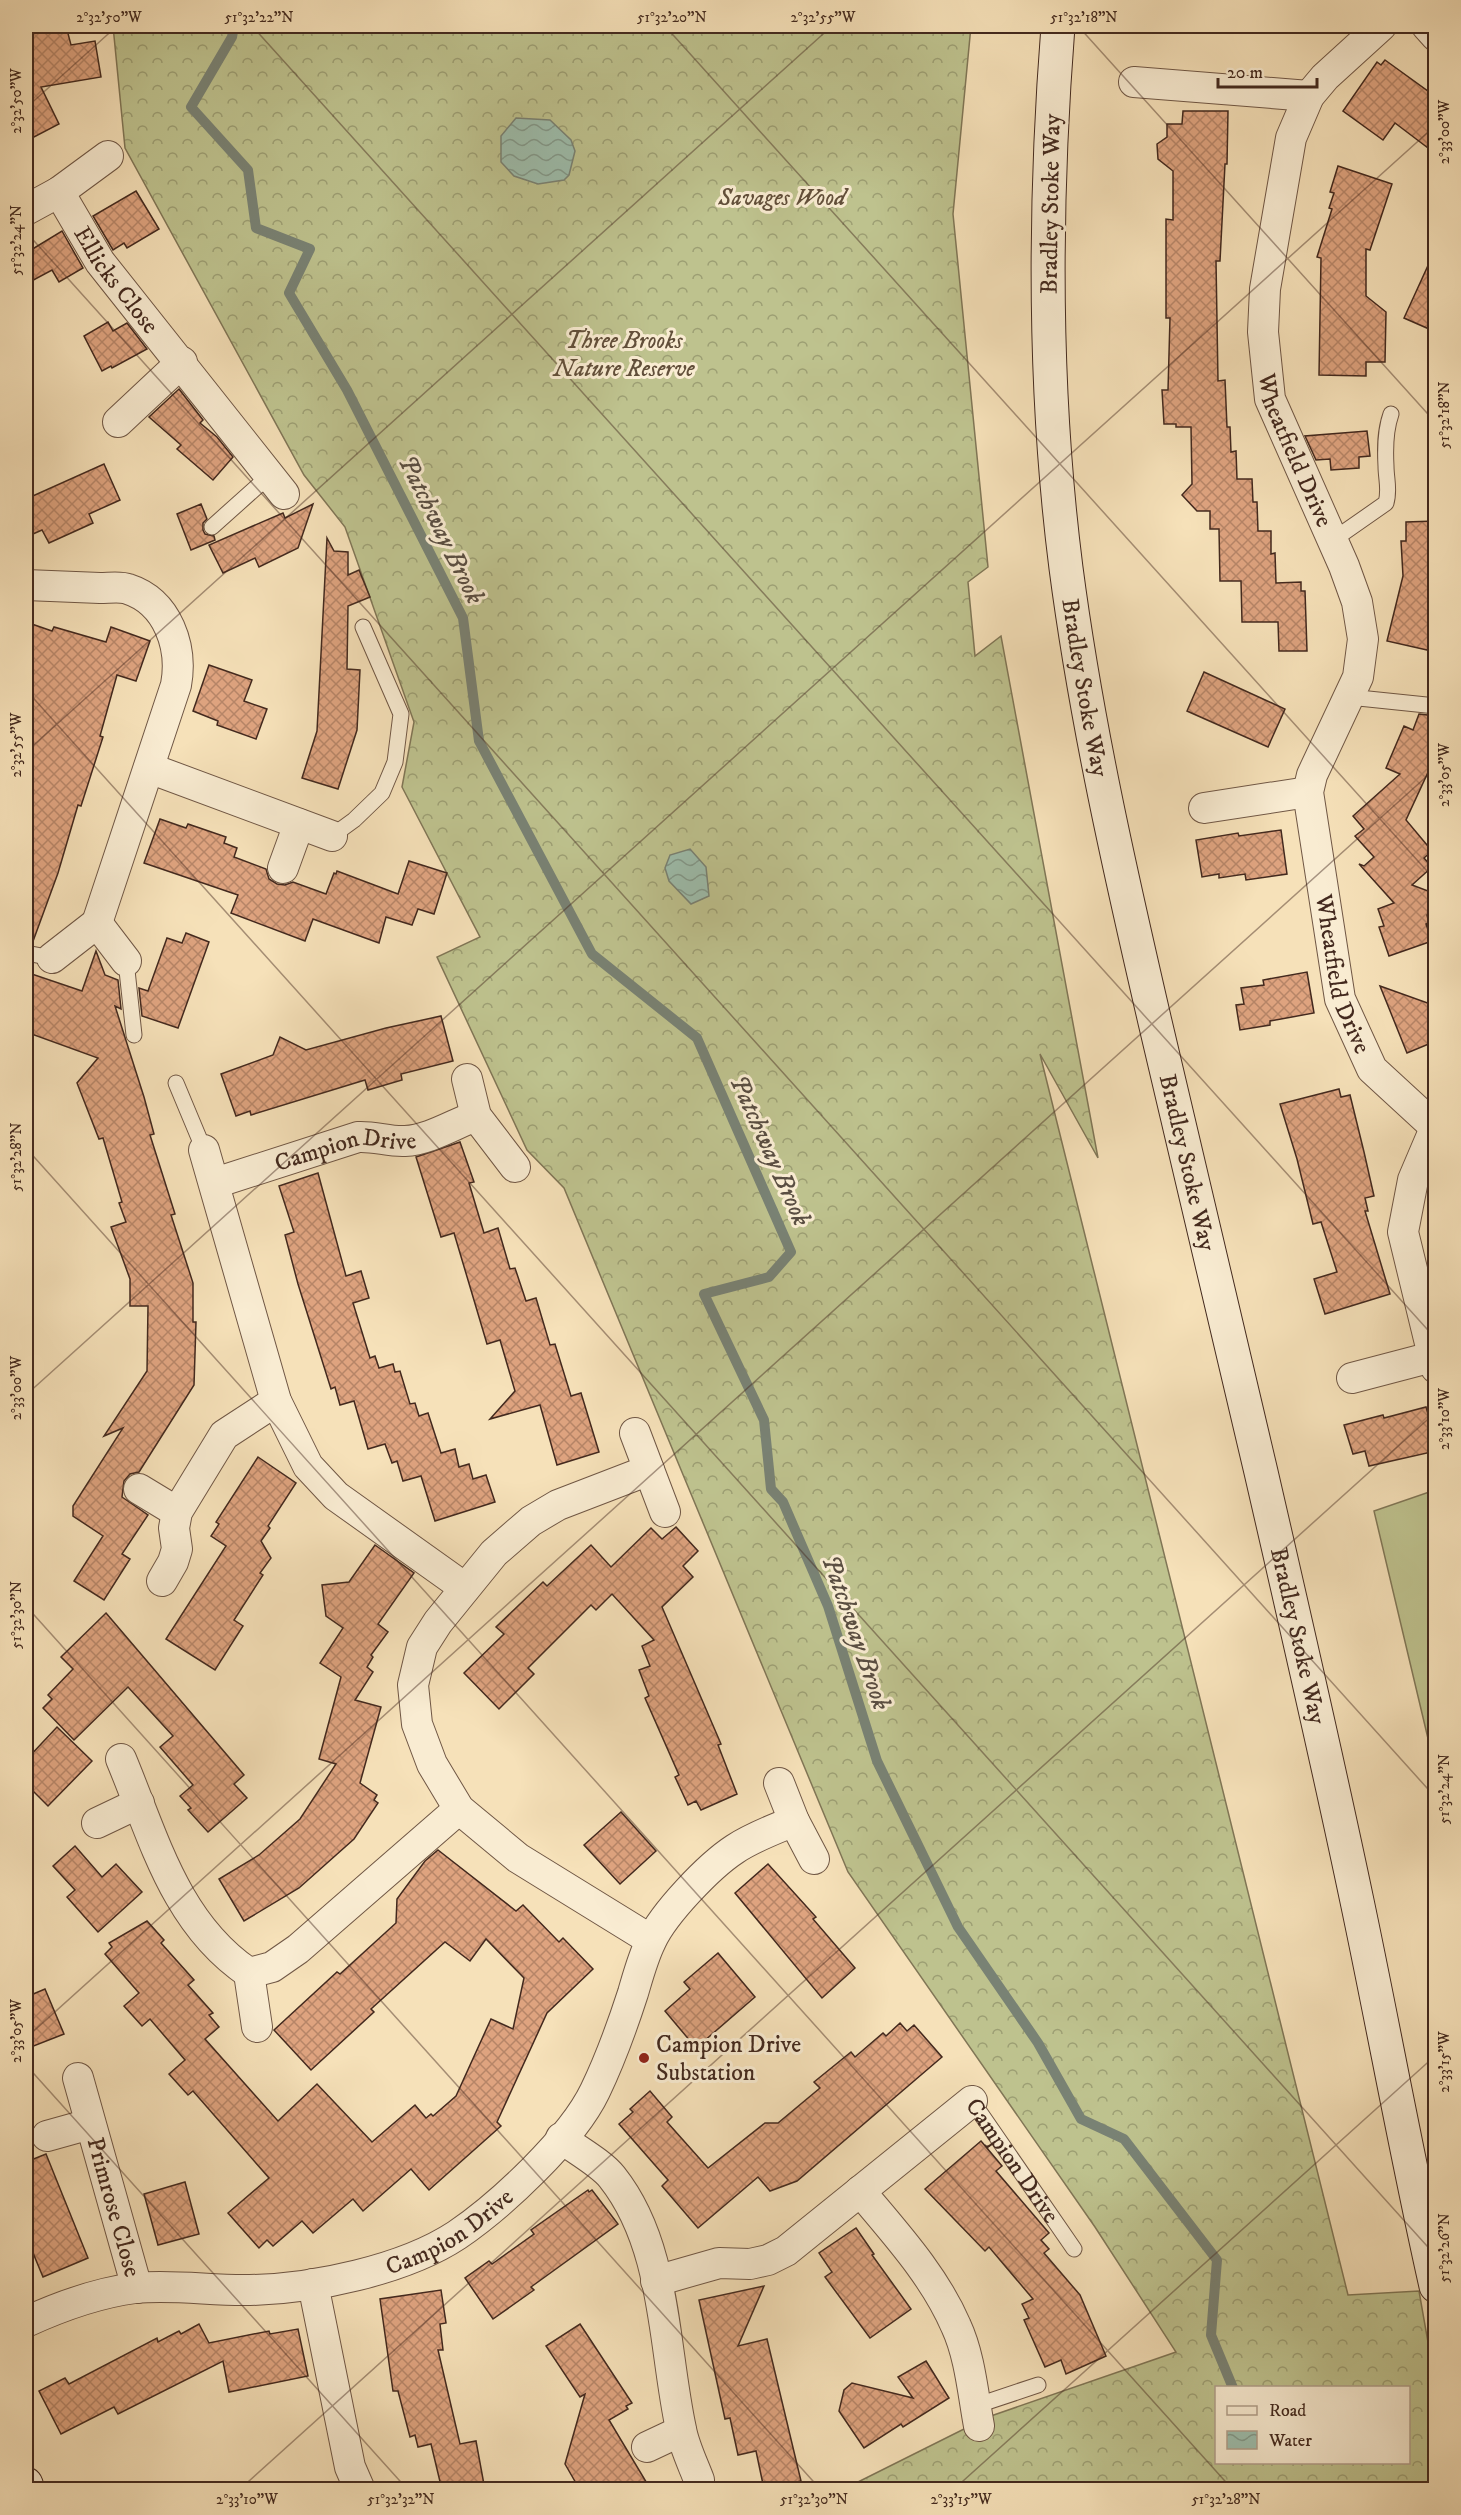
<svg xmlns="http://www.w3.org/2000/svg" width="1461" height="2515" viewBox="0 0 1461 2515" font-family="'IM FELL DW Pica',serif">
<style>
.grass{fill:#bec28e;stroke:#807656;stroke-width:1.5}
.forest{fill:url(#forest-crowns);stroke:#807656;stroke-width:1.5;fill-rule:evenodd}
.water{fill:url(#water-waves);stroke:#798274;stroke-width:1.5}
.lines{fill:none;stroke-linecap:round;stroke-linejoin:round}
.stream{stroke:#798274;stroke-width:10}
.building{fill:url(#building-cross-hatch);stroke:#43291e;stroke-width:1.5}
.lane-casing{stroke:#705745;stroke-width:17}
.street-casing{stroke:#705745;stroke-width:32}
.secondary-casing{stroke:#43291e;stroke-width:35}
.lane{stroke:#f9ecd2;stroke-width:15}
.street{stroke:#f9ecd2;stroke-width:30}
.secondary{stroke:#f9ecd2;stroke-width:33}
.ticks{fill:none;stroke:#43291e;stroke-width:1.5;stroke-opacity:0.45}
.poi-dot{fill:#8f2418;stroke:#f9ecd2;stroke-width:2}
.labels{text-anchor:middle;stroke-width:6;stroke-linejoin:round;paint-order:stroke}
.park-label{font-size:24px;font-style:italic;fill:#624f3a;stroke:#f9ecd2}
.street-label{font-size:24px;fill:#43291e;stroke:#f9ecd2}
.poi-label{font-size:24px;fill:#43291e;stroke:#f9ecd2;text-anchor:start}
.water-label{font-size:26px;font-style:italic;fill:#5a4e42;stroke:#f9ecd2}
.neatline{fill:none;stroke:#43291e;stroke-width:2}
.ticks-label{font-size:15px;text-anchor:middle;fill:#43291e}
</style>
<defs>
<pattern id="forest-crowns" width="20" height="18" patternUnits="userSpaceOnUse" patternTransform="scale(1.5)"><rect width="20" height="18" fill="#bec28e"/><path d="M2 6a3 3 0 1 1 6 0M12 15a3 3 0 1 1 6 0" fill="none" stroke="#9c9e73"/></pattern>
<pattern id="water-waves" width="16" height="10" patternUnits="userSpaceOnUse" patternTransform="scale(1.5)"><rect width="16" height="10" fill="#9dbead"/><path d="M0 5q4-4 8 0t8 0" fill="none" stroke="#829a8c"/></pattern>
<pattern id="building-cross-hatch" width="8" height="8" patternUnits="userSpaceOnUse" patternTransform="scale(1.5)"><rect width="8" height="8" fill="#dea37f"/><path d="M0 0l8 8M0 8l8-8" fill="none" stroke="#b68567"/></pattern>
</defs>
<rect width="100%" height="100%" fill="#f6e1b9"/>
<filter id="stains"><feTurbulence type="fractalNoise" baseFrequency=".00333" numOctaves="4"/><feColorMatrix values="0 0 0 0 .2 0 0 0 0 .09 0 0 0 0 .02 0 0 0 .5 -.17"/></filter>
<radialGradient id="worn" r=".72"><stop offset=".6" stop-color="#630" stop-opacity="0"/><stop offset="1" stop-color="#630" stop-opacity=".3"/></radialGradient>
<polygon class="grass" points="1435,1490 1436,1490 1435,1768 1374,1511"/>
<path class="forest" d="M113,26H971L953,214L988,567L968,582L975,656L1001,636L1098,1158L1040,1054L1348,2295L1419,2291L1435,2382V2489H844L988,2417L1176,2352L1095,2227L848,1872L564,1188L527,1150L437,957L480,937L402,787L414,722L345,527L304,475L125,148ZM1216,2388H1408V2462H1216Z"/>
<g class="water">
<polygon points="516,118 550,120 571,140 575,151 569,175 564,180 538,184 514,176 501,162 501,136"/>
<polygon points="690,849 706,867 709,896 691,904 669,881 665,868 670,855"/>
</g>
<g class="lines">
<polyline class="stream" points="234,26 232,37 191,107 248,170 256,228 310,249 289,293 347,390 463,618 479,741 592,954 697,1038 791,1252 769,1277 704,1294 764,1420 771,1489 783,1502 828,1606 877,1761 958,1927 1038,2043 1081,2119 1124,2139 1217,2260 1211,2335 1233,2388"/>
</g>
<g class="building">
<polygon points="26,26 66,26 71,45 95,41 101,77 41,87 59,124 34,137 26,120"/>
<polygon points="1385,60 1436,97 1436,154 1395,123 1383,140 1343,111 1377,62 1381,65"/>
<polygon points="1183,111 1228,111 1227,164 1225,164 1220,261 1216,261 1218,381 1225,380 1227,427 1230,427 1231,452 1236,451 1237,479 1252,479 1253,502 1257,502 1258,531 1271,531 1271,554 1275,553 1276,583 1301,582 1301,591 1305,591 1307,651 1279,651 1278,622 1242,622 1241,581 1220,581 1219,529 1210,529 1210,511 1197,511 1182,495 1192,484 1191,427 1176,427 1176,424 1164,424 1162,390 1168,390 1170,318 1166,318 1166,219 1173,220 1173,171 1158,159 1157,144 1167,137 1167,124 1182,124"/>
<polygon points="1338,166 1392,184 1370,250 1366,249 1366,296 1386,312 1385,362 1366,362 1366,376 1319,375 1321,258 1317,257 1332,209 1329,208 1334,193 1330,192"/>
<polygon points="136,191 159,229 127,248 124,243 113,250 93,216"/>
<polygon points="62,231 83,268 59,282 52,270 26,284 26,253"/>
<polygon points="1436,248 1436,332 1404,318"/>
<polygon points="108,322 113,331 127,323 147,349 112,368 111,366 102,371 84,336"/>
<polygon points="179,389 203,420 200,423 217,437 233,457 213,480 177,449 181,445 149,417"/>
<polygon points="1367,431 1370,456 1359,457 1359,468 1331,470 1330,459 1316,460 1305,436"/>
<polygon points="104,464 120,500 89,514 93,523 49,543 42,530 26,537 26,499"/>
<polygon points="201,504 207,519 203,523 203,530 205,534 214,536 215,540 191,550 177,514"/>
<polygon points="313,504 298,548 259,567 255,558 223,573 209,545 283,513 285,518"/>
<polygon points="1436,521 1436,652 1387,641 1403,576 1401,541 1406,541 1406,522"/>
<polygon points="327,538 334,551 348,552 348,575 359,570 370,597 348,606 347,669 360,670 357,730 338,789 302,778 317,731"/>
<polygon points="26,622 52,631 54,627 106,642 111,627 150,641 136,681 117,675 100,736 103,737 81,806 78,805 58,873 32,944 26,944"/>
<polygon points="209,665 252,680 244,701 267,709 256,739 217,725 218,721 193,711"/>
<polygon points="1204,672 1285,709 1268,747 1187,711"/>
<polygon points="1419,714 1436,716 1436,755 1406,820 1432,851 1424,858 1432,867 1412,885 1436,894 1436,912 1427,915 1429,923 1426,924 1432,941 1389,956 1379,927 1384,926 1378,909 1394,903 1359,864 1364,866 1374,857 1355,836 1364,829 1353,816 1400,774 1386,768 1404,726 1413,730"/>
<polygon points="160,819 186,828 188,824 226,837 224,843 237,848 234,857 266,869 269,879 277,884 285,885 293,882 326,894 334,873 336,874 337,871 398,894 409,861 447,873 434,914 418,909 412,925 386,917 379,943 313,919 305,941 231,913 238,895 144,863"/>
<polygon points="1281,830 1287,874 1246,880 1245,874 1219,878 1219,874 1202,877 1196,840 1238,833 1239,836"/>
<polygon points="186,933 209,942 178,1028 142,1016 139,988 148,991 167,938 182,943"/>
<polygon points="96,951 105,975 118,980 121,1009 115,1006 144,1097 154,1134 150,1135 175,1214 171,1215 193,1283 193,1322 196,1322 194,1385 139,1472 130,1474 124,1481 122,1497 148,1515 122,1554 130,1559 104,1600 74,1581 103,1536 73,1516 73,1506 123,1428 104,1436 147,1371 148,1306 130,1306 130,1279 111,1227 126,1222 119,1203 122,1202 103,1138 99,1139 77,1083 98,1058 26,1032 26,972 82,991"/>
<polygon points="1307,972 1314,1013 1270,1021 1270,1025 1240,1030 1236,1005 1244,1004 1241,988 1264,985 1263,980"/>
<polygon points="1380,986 1436,1006 1436,1041 1407,1053"/>
<polygon points="441,1016 453,1061 401,1074 402,1080 368,1090 365,1080 251,1115 250,1111 236,1116 221,1074 273,1055 280,1037 306,1050 386,1028"/>
<polygon points="1339,1089 1341,1097 1350,1095 1364,1152 1374,1196 1365,1198 1368,1211 1365,1211 1390,1294 1325,1314 1314,1279 1337,1272 1321,1222 1313,1224 1297,1159 1280,1104"/>
<polygon points="460,1142 474,1182 469,1183 484,1233 498,1228 510,1269 515,1268 526,1301 536,1298 550,1345 555,1344 571,1396 581,1393 599,1452 557,1465 540,1405 490,1419 515,1391 500,1340 487,1344 454,1233 441,1237 416,1157"/>
<polygon points="318,1173 346,1276 361,1271 369,1298 353,1303 370,1358 375,1356 379,1368 393,1364 395,1372 400,1371 410,1404 415,1403 419,1416 428,1413 441,1453 455,1449 459,1467 469,1464 473,1479 486,1475 495,1502 435,1521 421,1476 403,1481 397,1461 392,1463 385,1444 368,1449 354,1401 340,1405 335,1387 331,1389 298,1284 285,1235 294,1232 279,1186"/>
<polygon points="1426,1407 1436,1441 1436,1451 1369,1466 1365,1451 1353,1454 1344,1425 1383,1415 1384,1418"/>
<polygon points="258,1457 296,1483 268,1526 270,1528 261,1541 271,1558 260,1573 263,1575 234,1620 243,1626 215,1670 166,1639 226,1546 211,1536 219,1524 216,1522"/>
<polygon points="676,1527 698,1551 683,1566 693,1577 662,1607 721,1744 718,1745 737,1794 701,1810 696,1801 688,1805 675,1777 679,1775 645,1698 649,1696 639,1670 650,1666 642,1646 654,1640 612,1594 596,1610 591,1605 528,1668 534,1674 499,1709 464,1673 504,1634 496,1627 543,1582 547,1586 591,1545 611,1567 651,1528 662,1539"/>
<polygon points="375,1545 414,1573 378,1624 388,1632 371,1655 373,1657 367,1667 373,1672 355,1700 381,1707 360,1783 377,1795 374,1800 378,1803 354,1839 299,1888 244,1921 219,1879 259,1855 300,1819 336,1764 319,1759 341,1677 320,1663 343,1628 326,1616 322,1585 349,1582"/>
<polygon points="106,1613 244,1775 234,1784 247,1798 208,1832 188,1810 191,1808 180,1796 193,1785 160,1747 173,1736 128,1687 74,1740 43,1708 52,1699 48,1695 73,1669 61,1657"/>
<polygon points="57,1727 92,1761 48,1806 26,1784 26,1760"/>
<polygon points="621,1812 656,1851 620,1884 584,1845"/>
<polygon points="75,1846 102,1877 116,1864 142,1892 98,1932 67,1897 75,1890 53,1866"/>
<polygon points="438,1850 516,1911 523,1905 559,1942 563,1938 593,1969 547,2013 497,2122 501,2126 429,2190 411,2169 363,2211 353,2199 313,2233 302,2221 273,2246 267,2240 259,2248 228,2213 269,2178 193,2091 188,2095 169,2074 185,2060 150,2019 142,2026 124,2006 139,1993 105,1954 112,1947 109,1943 147,1921 164,1940 161,1943 194,1980 188,1985 213,2013 209,2015 219,2027 205,2039 278,2121 317,2084 372,2142 415,2105 426,2118 431,2114 433,2116 456,2096 491,2019 513,2029 524,1978 486,1939 470,1961 445,1942 371,2009 374,2012 311,2070 274,2030 337,1972 340,1974 396,1923 397,1899 425,1861"/>
<polygon points="768,1864 816,1917 813,1919 855,1968 822,1998 735,1893"/>
<polygon points="718,1953 755,1997 696,2048 665,2011 690,1989 684,1982"/>
<polygon points="45,1989 64,2034 26,2049 26,1997"/>
<polygon points="900,2023 907,2031 914,2025 942,2057 797,2181 770,2191 758,2177 698,2228 662,2186 668,2180 619,2124 633,2112 630,2109 650,2091 672,2117 667,2122 708,2168 765,2123 778,2123 820,2088 814,2082 851,2052 855,2057 883,2033 886,2036"/>
<polygon points="981,2141 1002,2166 996,2171 1049,2233 1041,2240 1049,2249 1044,2253 1080,2295 1106,2356 1066,2374 1061,2360 1045,2367 1024,2320 1029,2318 1022,2304 1033,2299 989,2247 985,2251 925,2189"/>
<polygon points="46,2154 88,2258 43,2277 26,2236 26,2162"/>
<polygon points="185,2182 199,2234 158,2245 144,2194"/>
<polygon points="588,2190 589,2192 592,2190 618,2224 531,2287 534,2290 493,2319 465,2278 489,2261 492,2264 534,2234 531,2230"/>
<polygon points="856,2228 874,2254 872,2255 911,2309 870,2338 825,2277 832,2272 819,2253"/>
<polygon points="764,2286 738,2346 767,2339 801,2481 764,2489 756,2451 738,2455 730,2418 725,2419 699,2300"/>
<polygon points="441,2290 446,2323 440,2324 443,2350 438,2350 460,2444 476,2441 485,2490 442,2490 431,2444 418,2447 415,2435 410,2437 398,2391 393,2391 380,2299"/>
<polygon points="199,2324 209,2343 269,2331 270,2334 298,2329 308,2376 229,2392 223,2361 118,2414 114,2407 61,2434 39,2391 65,2378 69,2384 157,2338 158,2342 179,2331 181,2334"/>
<polygon points="580,2324 632,2403 626,2406 628,2409 609,2420 651,2490 580,2490 565,2464 585,2394 580,2397 546,2346"/>
<polygon points="926,2361 949,2398 903,2427 901,2424 864,2448 839,2411 844,2390 852,2383 913,2398 898,2377"/>
</g>
<g class="lines">
<defs>
<g id="lane">
<polyline points="212,527 270,475"/>
<path d="M1333,540L1386,503C1390,490 1386,479 1386,466C1385,448 1385,431 1391,414"/>
<polyline points="1349,697 1436,706"/>
<polyline points="332,836 354,820 382,793 395,762 401,714 363,627"/>
<polyline points="26,953 52,958"/>
<polyline points="126,961 134,1035"/>
<polyline points="176,1083 204,1150"/>
<path id="s1" d="M972,2101L1074,2249"/>
<polyline points="975,2406 1038,2385"/>
</g>
<g id="street">
<path id="s2" d="M1381,26L1325,77L1309,96L1291,138L1265,289L1263,332L1270,399L1344,566L1357,602L1363,639L1358,677L1312,775L1308,792L1340,999L1372,1069L1435,1127"/>
<polyline points="1427,26 1436,36"/>
<polyline points="1134,82 1309,96"/>
<path id="s3" d="M59,192L100,262L284,494"/>
<polyline points="26,210 59,192 108,156"/>
<polyline points="118,422 182,362"/>
<path d="M26,585C50,586 75,587 100,588C109,588 120,586 128,589C168,602 183,647 176,685L97,923"/>
<polyline points="149,768 332,836"/>
<polyline points="1204,808 1308,792"/>
<polyline points="283,868 299,824"/>
<polyline points="52,958 97,923 126,961"/>
<polyline points="467,1079 476,1116 515,1167"/>
<polyline points="1436,1126 1413,1180 1403,1232 1436,1368"/>
<polyline points="204,1150 276,1401 308,1466 336,1496 465,1588"/>
<path id="s4" d="M215,1183L358,1137C374,1136 390,1142 405,1141C429,1140 454,1124 476,1116"/>
<polyline points="1352,1378 1432,1357"/>
<polyline points="635,1433 665,1512"/>
<polyline points="649,1470 558,1505 531,1521 494,1553 438,1622 422,1647 413,1685 417,1724 432,1764 459,1809 518,1858 651,1940"/>
<polyline points="139,1489 177,1512"/>
<polyline points="162,1581 173,1562 177,1549 174,1528 177,1512 224,1435 276,1401"/>
<path d="M121,1759C154,1838 175,1923 249,1973L272,1967L298,1949L459,1809"/>
<polyline points="779,1783 794,1821 814,1859"/>
<polyline points="97,1823 139,1803"/>
<polyline points="249,1973 257,2027"/>
<path id="s5" d="M78,2078L137,2288"/>
<polyline points="47,2136 90,2124"/>
<path d="M561,2138C575,2149 601,2163 612,2177C667,2246 663,2346 681,2429C684,2446 693,2464 699,2480"/>
<path d="M860,2191C895,2233 934,2275 956,2326C970,2356 973,2394 979,2426"/>
<polyline points="656,2281 719,2263 750,2264 768,2260 786,2251 972,2101"/>
<polyline points="313,2284 350,2467 360,2490"/>
<path id="s6" d="M26,2322C61,2306 96,2293 135,2288C173,2284 213,2291 250,2290C313,2289 404,2270 457,2235C501,2205 572,2139 595,2091C610,2060 622,2027 633,1993C638,1976 643,1957 651,1941C664,1913 709,1866 735,1849C753,1837 773,1830 794,1821"/>
<polyline points="647,2447 681,2431"/>
</g>
<g id="secondary">
<path id="s7" d="M1058,26C1044,206 1043,388 1066,568C1086,721 1120,871 1155,1022C1190,1172 1225,1322 1261,1472C1294,1615 1327,1758 1357,1901C1384,2029 1407,2158 1436,2286"/>
<polyline points="26,2484 28,2490"/>
</g>
</defs>
<use href="#lane" class="lane-casing"/>
<use href="#street" class="street-casing"/>
<use href="#secondary" class="secondary-casing"/>
<use href="#lane" class="lane"/>
<use href="#street" class="street"/>
<use href="#secondary" class="secondary"/>
</g>
<path class="ticks" d="M252,26L1436,1339M665,26L1436,881M1078,26L1436,423M26,108L117,26M26,232L1436,1798M26,690L1436,2256M26,752L832,26M26,1148L1233,2490M26,1395L1436,125M26,1606L821,2490M26,2038L1436,768M26,2065L408,2490M239,2490L1436,1412M953,2490L1436,2055"/>
<circle class="poi-dot" cx="644" cy="2058" r="6"/>
<g class="labels">
<g class="park-label">
<text x="782" y="205">Savages Wood</text>
<text x="624" y="348">Three Brooks<tspan x="624" dy="28">Nature Reserve</tspan></text>
</g>
<g class="street-label">
<text transform="translate(1050 204) rotate(-89)" y="8">Bradley Stoke Way</text>
<text dy="8" stroke="none"><textPath href="#s3" startOffset="105">Ellicks Close</textPath></text>
<text dy="8" stroke="none"><textPath href="#s2" startOffset="466">Wheatfield Drive</textPath></text>
<text dy="8" stroke="none"><textPath href="#s7" startOffset="664">Bradley Stoke Way</textPath></text>
<text dy="8" stroke="none"><textPath href="#s2" startOffset="1018">Wheatfield Drive</textPath></text>
<text dy="8" stroke="none"><textPath href="#s4" startOffset="136">Campion Drive</textPath></text>
<text dy="8" stroke="none"><textPath href="#s7" startOffset="1150">Bradley Stoke Way</textPath></text>
<text dy="8" stroke="none"><textPath href="#s7" startOffset="1636">Bradley Stoke Way</textPath></text>
<text dy="8" stroke="none"><textPath href="#s1" startOffset="72">Campion Drive</textPath></text>
<text dy="8" stroke="none"><textPath href="#s5" startOffset="134">Primrose Close</textPath></text>
<text dy="8" stroke="none"><textPath href="#s6" startOffset="441">Campion Drive</textPath></text>
</g>
<g class="poi-label">
<text x="656" y="2052">Campion Drive<tspan x="656" dy="28">Substation</tspan></text>
</g>
<g class="water-label">
<text transform="translate(442 529) rotate(64)" y="9">Patchway Brook</text>
<text transform="translate(771 1150) rotate(66)" y="9">Patchway Brook</text>
<text transform="translate(857 1632) rotate(71)" y="9">Patchway Brook</text>
</g>
</g>
<rect width="1461" height="2515" fill="none" stroke="#f6e1b9" stroke-width="66"/>
<rect x="1215" y="2386" width="195" height="78" fill="#f9ecd2" stroke="#b09e8a" stroke-width="1.5"/>
<rect x="1227" y="2406" width="30" height="9" fill="#f9ecd2" stroke="#b09e8a" stroke-width="1.5"/>
<text x="1269" y="2416" font-size="18" fill="#43291e">Road</text>
<rect x="1227" y="2431" width="30" height="18" fill="url(#water-waves)" stroke="#b09e8a" stroke-width="1.5"/>
<text x="1269" y="2446" font-size="18" fill="#43291e">Water</text>
<path d="M1218 78v9h99v-9" fill="none" stroke="#43291e" stroke-width="3"/>
<text x="1227" y="78" font-size="18" fill="#43291e" stroke="#f9ecd2" stroke-width="4.5" paint-order="stroke">20 m</text>
<rect x="33" y="33" width="1395" height="2449" class="neatline"/>
<g class="ticks-label">
<text x="109" y="22">2°32'50"W</text>
<text x="259" y="22">51°32'22"N</text>
<text x="672" y="22">51°32'20"N</text>
<text x="823" y="22">2°32'55"W</text>
<text x="1084" y="22">51°32'18"N</text>
<text transform="translate(16 101) rotate(-90)" y="5">2°32'50"W</text>
<text transform="translate(1444 132) rotate(-90)" y="5">2°33'00"W</text>
<text transform="translate(16 240) rotate(-90)" y="5">51°32'24"N</text>
<text transform="translate(1444 415) rotate(-90)" y="5">51°32'18"N</text>
<text transform="translate(16 745) rotate(-90)" y="5">2°32'55"W</text>
<text transform="translate(1444 775) rotate(-90)" y="5">2°33'05"W</text>
<text transform="translate(16 1157) rotate(-90)" y="5">51°32'28"N</text>
<text transform="translate(16 1388) rotate(-90)" y="5">2°33'00"W</text>
<text transform="translate(1444 1419) rotate(-90)" y="5">2°33'10"W</text>
<text transform="translate(16 1615) rotate(-90)" y="5">51°32'30"N</text>
<text transform="translate(1444 1789) rotate(-90)" y="5">51°32'24"N</text>
<text transform="translate(16 2031) rotate(-90)" y="5">2°33'05"W</text>
<text transform="translate(1444 2062) rotate(-90)" y="5">2°33'15"W</text>
<text transform="translate(1444 2248) rotate(-90)" y="5">51°32'26"N</text>
<text x="247" y="2504">2°33'10"W</text>
<text x="401" y="2504">51°32'32"N</text>
<text x="814" y="2504">51°32'30"N</text>
<text x="961" y="2504">2°33'15"W</text>
<text x="1226" y="2504">51°32'28"N</text>
</g>
<rect width="100%" height="100%" filter="url(#stains)"/>
<rect width="100%" height="100%" fill="url(#worn)"/>
</svg>
